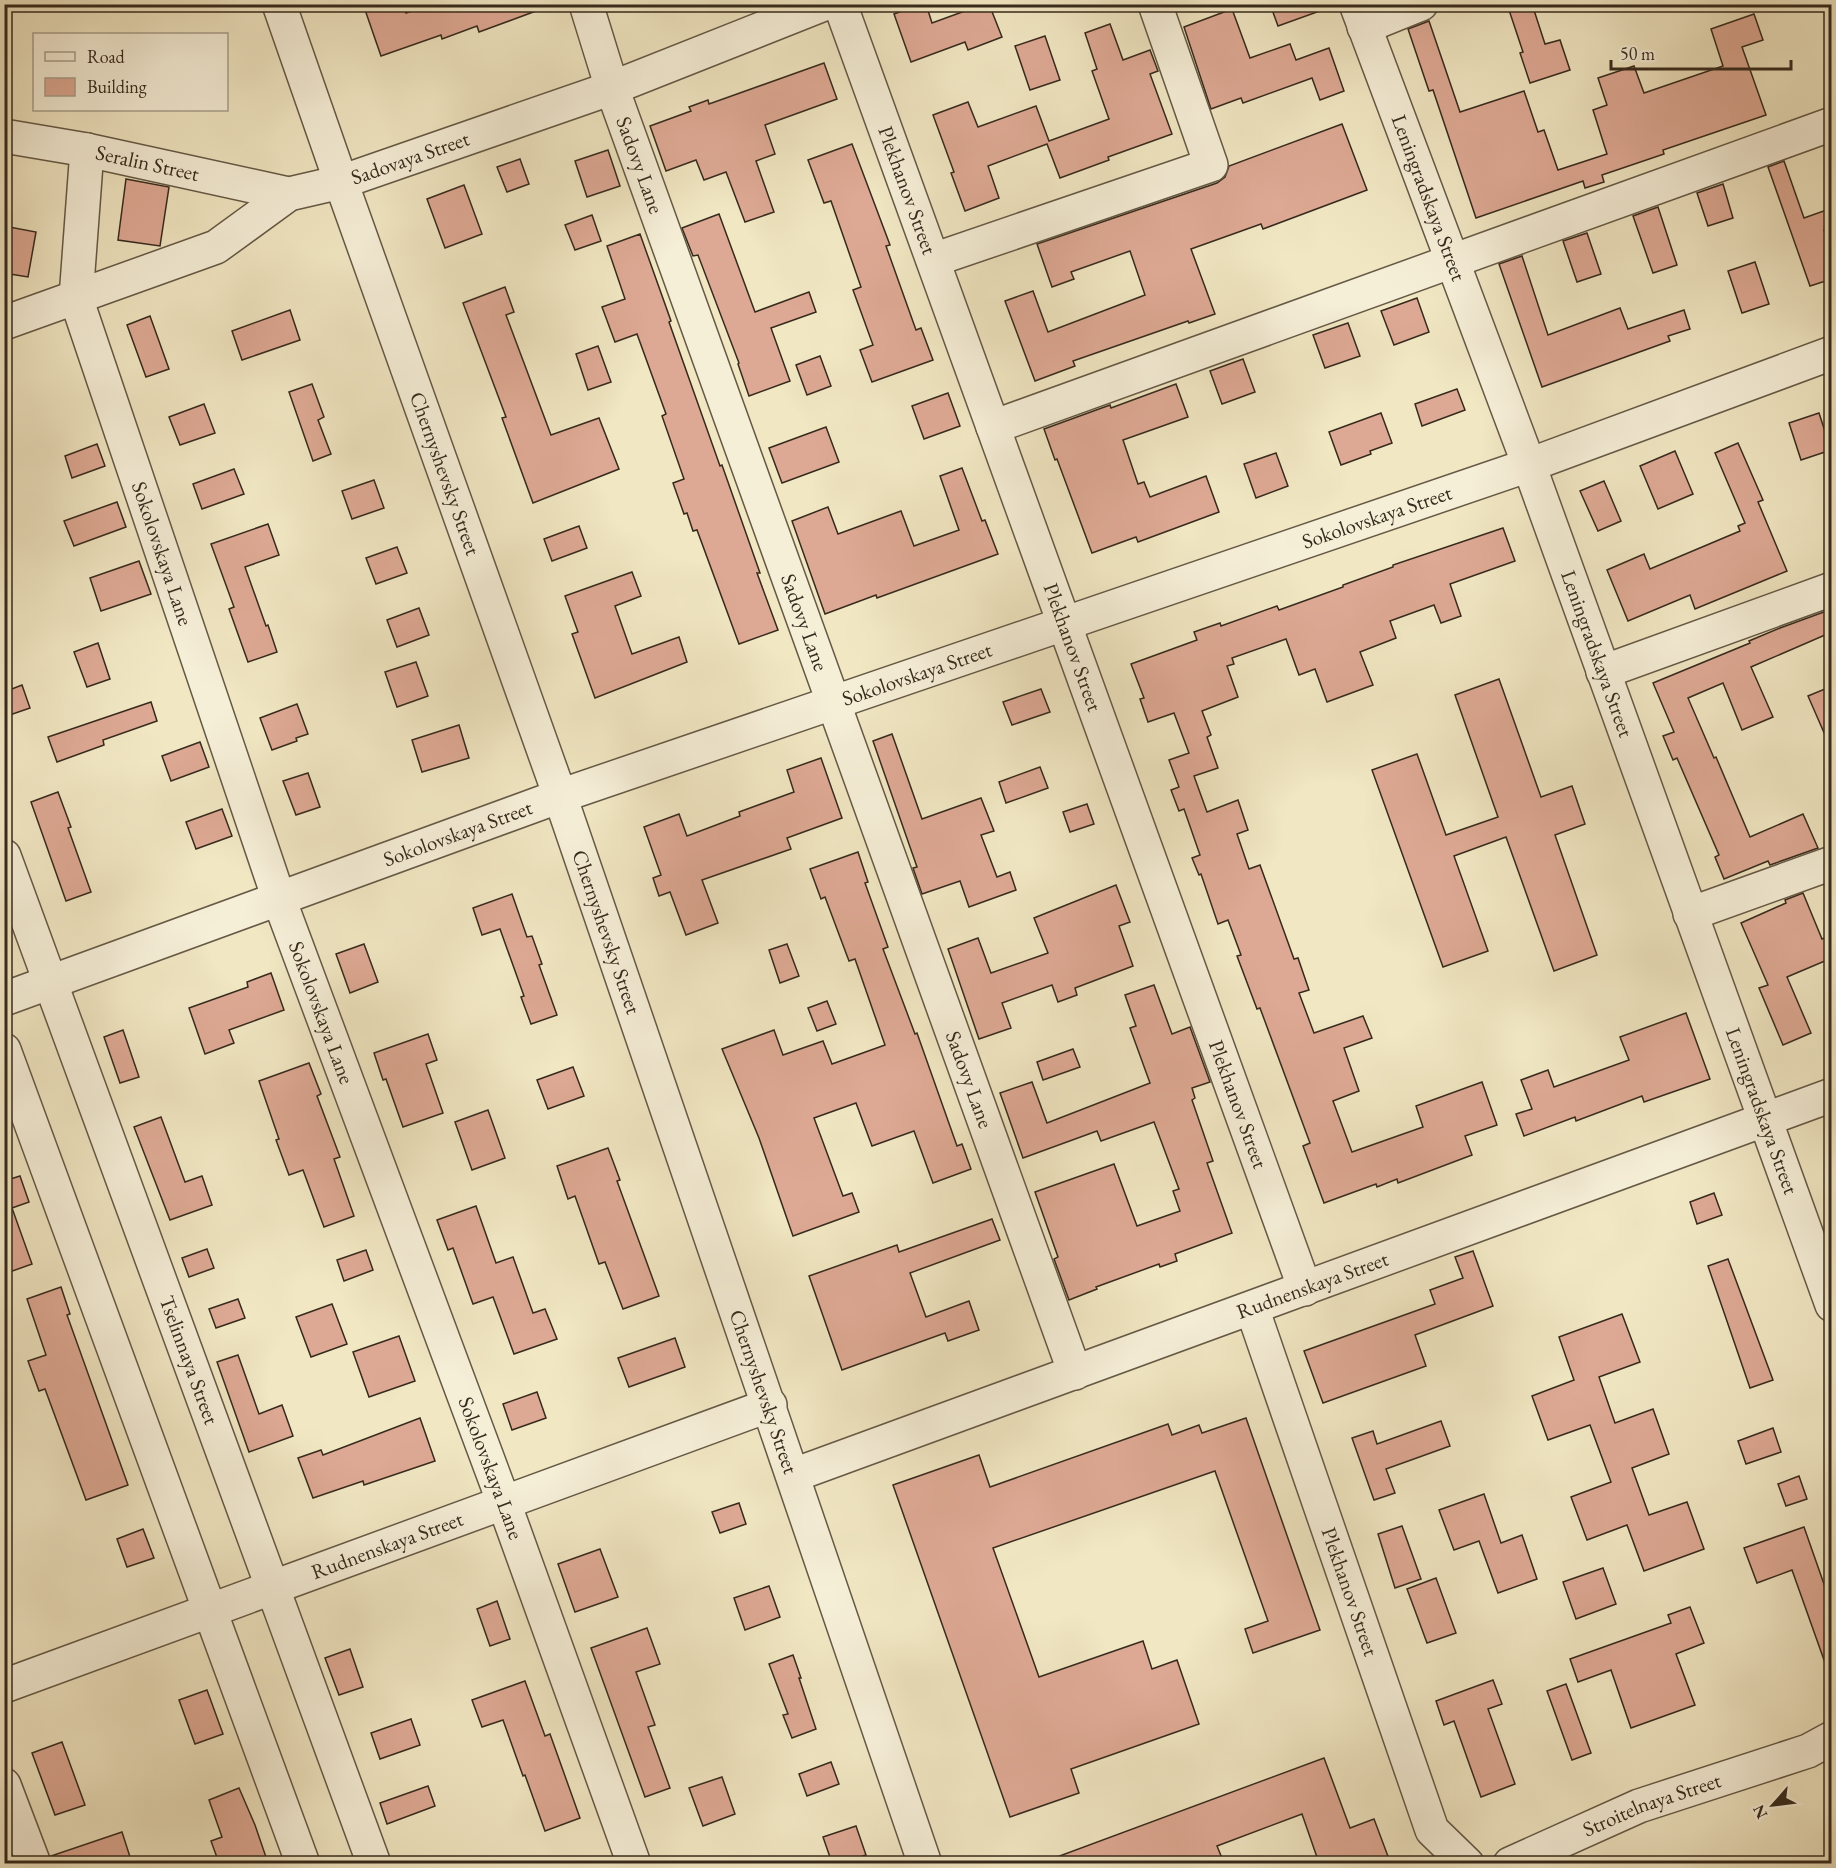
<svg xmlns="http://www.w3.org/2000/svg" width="1836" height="1868" viewBox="0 0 1836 1868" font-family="'EB Garamond',serif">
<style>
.building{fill:#dea994;stroke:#362a1d;stroke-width:1.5}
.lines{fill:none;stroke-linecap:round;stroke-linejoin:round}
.minor-casing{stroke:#655946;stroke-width:36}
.minor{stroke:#f6efd8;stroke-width:33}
.labels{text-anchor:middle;stroke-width:5;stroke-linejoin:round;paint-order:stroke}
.street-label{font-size:21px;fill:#362a1d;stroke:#f6efd8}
</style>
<rect width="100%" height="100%" fill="#f1e7c3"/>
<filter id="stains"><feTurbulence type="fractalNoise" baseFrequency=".00333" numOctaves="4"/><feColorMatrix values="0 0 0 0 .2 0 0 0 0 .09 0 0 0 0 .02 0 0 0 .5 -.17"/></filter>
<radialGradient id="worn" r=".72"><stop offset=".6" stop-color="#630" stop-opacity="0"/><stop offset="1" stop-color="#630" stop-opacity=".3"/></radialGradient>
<g class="building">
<polygon points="363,4 402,4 406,13 431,4 547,4 547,7 479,32 477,26 442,39 441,35 381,56"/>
<polygon points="921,4 926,4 932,23 984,4 989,4 1002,37 968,50 965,42 911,62 894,14"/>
<polygon points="1270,4 1331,4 1331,7 1278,26"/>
<polygon points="1507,4 1532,4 1545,44 1560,40 1570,70 1530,83 1520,53 1523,52"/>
<polygon points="1232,9 1250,58 1290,44 1296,60 1329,48 1344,91 1320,100 1312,78 1243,103 1241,98 1211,109 1184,27"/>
<polygon points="1754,14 1763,40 1742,47 1766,115 1663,150 1664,154 1602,175 1604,182 1585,188 1583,181 1476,218 1433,90 1429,91 1408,29 1429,21 1460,112 1524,91 1538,132 1544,130 1558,170 1607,154 1593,110 1607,105 1598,78 1634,66 1644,93 1723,66 1711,29"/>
<polygon points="1110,24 1123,60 1150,50 1158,71 1150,74 1172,134 1108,157 1109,160 1060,178 1047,144 988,166 999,198 965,211 951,173 954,172 933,115 968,102 978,127 1036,106 1049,141 1109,119 1092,71 1097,69 1085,33"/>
<polygon points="1045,36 1060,80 1030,90 1015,46"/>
<polygon points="824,63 837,99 765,125 775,154 756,161 774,212 745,222 726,172 704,180 696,160 666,171 650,126 691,111 689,107 708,100 709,104"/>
<polygon points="1342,124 1367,190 1263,229 1261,224 1191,249 1215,314 1189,323 1188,321 1073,361 1075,366 1035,381 1005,301 1033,291 1048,332 1145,295 1130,251 1071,272 1074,279 1052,287 1037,244 1217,183 1225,177 1229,166"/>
<polygon points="852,144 890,245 886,246 916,330 921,328 933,360 872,382 860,350 873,345 853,290 861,287 831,201 824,203 808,160"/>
<polygon points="608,150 620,186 587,197 575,161"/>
<polygon points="520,159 529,184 507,192 497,167"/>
<polygon points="1784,161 1804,218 1832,208 1832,228 1824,230 1832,252 1832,279 1810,286 1768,167"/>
<polygon points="126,179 169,187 160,246 118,240"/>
<polygon points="1723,184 1733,218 1708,226 1697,193"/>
<polygon points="464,185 482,234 445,248 427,199"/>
<polygon points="1658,207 1677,265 1653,273 1633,216"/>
<polygon points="719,214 755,312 809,292 816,312 771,328 790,381 749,396 738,364 739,363 698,255 693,256 682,228"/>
<polygon points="592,215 601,241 575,250 565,225"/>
<polygon points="4,226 36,232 28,277 4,273"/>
<polygon points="1587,233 1601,274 1577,282 1563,241"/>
<polygon points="640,234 671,321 669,322 720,466 722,465 760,573 757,573 778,630 739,644 697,530 693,531 687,513 684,514 673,483 684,479 662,416 666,414 637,334 615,342 602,307 625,299 607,246"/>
<polygon points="1522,256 1548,335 1620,308 1628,329 1684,310 1690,329 1668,336 1670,341 1542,387 1499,264"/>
<polygon points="1755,262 1769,304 1742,313 1728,271"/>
<polygon points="505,287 514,312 506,315 551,435 599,418 619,469 533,503 502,418 506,417 463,303"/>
<polygon points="1417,298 1429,332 1394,345 1381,311"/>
<polygon points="290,310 300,340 242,360 232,331"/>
<polygon points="150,316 169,369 146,377 127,325"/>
<polygon points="1348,323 1360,356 1325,368 1313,335"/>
<polygon points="598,346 611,382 588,390 576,354"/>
<polygon points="820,356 831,386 807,395 796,365"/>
<polygon points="1243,359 1255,392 1222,404 1210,371"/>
<polygon points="312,384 324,417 318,420 331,454 313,461 289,392"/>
<polygon points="1176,384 1188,417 1123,440 1138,484 1144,482 1150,497 1206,476 1219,512 1138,542 1136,537 1092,553 1057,459 1055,460 1044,429 1110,405 1111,408"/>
<polygon points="1457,389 1465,410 1422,426 1415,404"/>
<polygon points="948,393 960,426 924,439 912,406"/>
<polygon points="204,404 215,433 180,445 169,417"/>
<polygon points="1381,413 1392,443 1370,451 1371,454 1341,465 1329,432"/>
<polygon points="1819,413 1831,450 1801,460 1789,423"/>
<polygon points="826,427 839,462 782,483 769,448"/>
<polygon points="1738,443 1763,500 1758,502 1787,571 1695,609 1690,595 1628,621 1607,570 1644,554 1650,569 1740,531 1738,526 1745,523 1715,453"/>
<polygon points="97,444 105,466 72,478 65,456"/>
<polygon points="1675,451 1693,494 1658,509 1640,466"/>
<polygon points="1276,453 1288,486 1256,498 1244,464"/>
<polygon points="962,468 982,521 985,520 998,554 877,598 876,595 825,614 792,521 828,507 838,534 901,511 914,546 959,530 940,476"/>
<polygon points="234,469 244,494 202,509 193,484"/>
<polygon points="374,480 384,508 352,519 342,491"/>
<polygon points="1604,481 1621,521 1598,531 1580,491"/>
<polygon points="117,502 126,527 74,546 64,521"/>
<polygon points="268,524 279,555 245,567 266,626 268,625 277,652 248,662 229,609 234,607 211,544"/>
<polygon points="579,526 587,548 552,561 544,539"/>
<polygon points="1503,528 1515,561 1450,584 1461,616 1441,623 1434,605 1390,621 1396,638 1360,652 1373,685 1327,702 1315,669 1299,675 1286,639 1232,658 1234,664 1227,666 1238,697 1202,711 1211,735 1207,737 1218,768 1194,776 1207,812 1238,800 1248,830 1237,834 1249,869 1260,865 1294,959 1298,958 1309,990 1299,993 1314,1033 1363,1016 1372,1038 1344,1048 1359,1091 1333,1101 1352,1152 1423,1127 1416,1106 1482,1082 1497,1125 1465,1136 1472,1155 1398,1183 1397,1179 1377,1187 1376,1184 1324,1203 1303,1146 1310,1143 1260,1008 1257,1009 1237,956 1241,955 1228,920 1218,924 1201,874 1199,875 1192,858 1200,855 1184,809 1179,811 1171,790 1179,787 1169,760 1189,753 1174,713 1148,722 1140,699 1144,698 1131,664 1197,640 1194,632 1220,623 1221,626 1277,606 1279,610 1343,587 1343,585 1393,567 1393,565"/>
<polygon points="397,547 407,573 376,584 366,558"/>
<polygon points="139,561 151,594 101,611 90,578"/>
<polygon points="632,572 641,596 615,606 632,654 679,637 687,662 595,698 572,634 578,632 565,596"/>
<polygon points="419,608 429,635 397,647 387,620"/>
<polygon points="1832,609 1832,632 1751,667 1773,717 1742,730 1723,683 1688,698 1714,758 1716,757 1750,837 1803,814 1818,848 1770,865 1768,861 1724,879 1715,857 1719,855 1677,758 1673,760 1663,736 1674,732 1653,683 1750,643 1749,641 1780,628"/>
<polygon points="98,643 110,679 87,687 74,652"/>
<polygon points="416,662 428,696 397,707 385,672"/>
<polygon points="1499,679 1541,797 1572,786 1585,824 1555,835 1597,955 1554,971 1506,837 1454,856 1488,951 1443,967 1372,770 1417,754 1446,835 1498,817 1455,695"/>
<polygon points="22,685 30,708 4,717 4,692"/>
<polygon points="1832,686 1832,751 1808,696"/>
<polygon points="1041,689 1050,712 1012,725 1003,702"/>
<polygon points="151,702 157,721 103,740 104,745 57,762 48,737"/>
<polygon points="297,704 308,734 296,738 297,741 272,750 260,718"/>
<polygon points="459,725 469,758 422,772 412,740"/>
<polygon points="892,734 922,819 981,798 994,831 981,835 997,877 1010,872 1016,890 969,907 960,881 922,894 913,868 917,867 873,741"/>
<polygon points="200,742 209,767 171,781 162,756"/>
<polygon points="821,758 842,818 787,838 791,849 702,880 718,923 686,935 670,892 659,896 653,878 661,875 644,827 679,814 687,836 740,816 739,812 794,792 787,770"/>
<polygon points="1040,767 1048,788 1006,803 999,782"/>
<polygon points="308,773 320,807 296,815 283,781"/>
<polygon points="58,792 71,827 68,828 91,892 66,901 31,802"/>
<polygon points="1087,804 1094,824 1070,832 1063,812"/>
<polygon points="222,809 232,836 196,849 186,822"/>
<polygon points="858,852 868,882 865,883 888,947 883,949 915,1034 917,1033 957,1146 962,1144 971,1169 933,1183 914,1131 872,1146 856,1103 814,1118 843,1196 852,1193 859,1212 793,1236 759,1138 722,1049 774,1030 783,1055 823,1041 832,1064 885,1045 855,959 849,961 825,897 821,899 810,869"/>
<polygon points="1116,885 1130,922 1119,926 1133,966 1075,988 1077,995 1058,1002 1052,985 1002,1003 1011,1028 979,1039 948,949 978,938 991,973 1048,953 1034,918"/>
<polygon points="1803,893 1822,939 1832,935 1832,958 1787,977 1811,1033 1783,1045 1759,988 1768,985 1741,923 1786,903 1785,900"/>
<polygon points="512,894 527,937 532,936 542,964 539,965 557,1015 531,1024 521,997 524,996 500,929 482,935 473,908"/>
<polygon points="364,944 378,982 350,993 336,954"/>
<polygon points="787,944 799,976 780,983 769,950"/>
<polygon points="271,973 284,1010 229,1030 234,1043 205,1054 189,1008 248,987 247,982"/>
<polygon points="1154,985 1172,1034 1190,1027 1210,1082 1192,1088 1195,1098 1192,1100 1213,1161 1207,1163 1232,1233 1175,1254 1177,1261 1160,1267 1159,1264 1096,1287 1097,1289 1069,1300 1054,1259 1058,1257 1035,1192 1114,1164 1137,1226 1180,1211 1173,1191 1179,1189 1154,1122 1101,1141 1097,1131 1023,1158 1000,1093 1032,1082 1047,1123 1150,1083 1130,1028 1136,1026 1125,995"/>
<polygon points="827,1001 836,1024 817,1031 808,1008"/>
<polygon points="1686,1013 1710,1079 1644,1102 1642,1096 1576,1121 1575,1117 1524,1136 1516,1114 1532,1109 1521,1080 1548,1070 1554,1087 1629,1060 1620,1037"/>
<polygon points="123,1030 139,1077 120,1083 104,1037"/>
<polygon points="428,1034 437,1060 426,1064 443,1113 403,1127 386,1079 383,1080 374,1053"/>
<polygon points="1073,1049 1080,1067 1043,1080 1037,1062"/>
<polygon points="309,1063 321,1094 317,1096 340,1157 334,1159 354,1216 324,1227 303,1170 289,1175 276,1140 279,1139 259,1081"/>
<polygon points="573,1067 584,1096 548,1109 537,1080"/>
<polygon points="488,1110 505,1158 472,1170 455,1122"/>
<polygon points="161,1117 185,1182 202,1176 212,1205 170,1220 134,1127"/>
<polygon points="608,1148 620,1180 617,1181 659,1296 623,1309 605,1262 599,1264 575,1196 568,1199 557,1166"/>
<polygon points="20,1176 29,1202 12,1208 32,1264 4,1274 4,1181"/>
<polygon points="1714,1193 1722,1215 1697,1224 1690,1202"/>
<polygon points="476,1206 496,1263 513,1257 533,1313 545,1309 557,1339 514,1354 493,1297 473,1304 453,1248 448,1250 437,1220"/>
<polygon points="992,1219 1000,1240 910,1273 926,1317 969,1301 979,1330 948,1341 945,1333 842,1370 809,1276 897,1245 899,1252"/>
<polygon points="207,1249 214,1268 189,1277 182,1258"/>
<polygon points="366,1250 373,1270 344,1281 337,1260"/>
<polygon points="1473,1251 1493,1306 1415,1335 1426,1366 1323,1403 1304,1351 1435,1304 1430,1290 1463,1278 1455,1257"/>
<polygon points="1728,1259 1773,1380 1750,1388 1708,1266"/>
<polygon points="61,1287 70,1314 67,1315 128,1485 86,1500 45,1389 39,1391 28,1361 46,1355 27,1299"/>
<polygon points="238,1299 245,1318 216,1328 209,1309"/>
<polygon points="332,1304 347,1344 311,1357 296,1317"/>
<polygon points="1622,1314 1640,1362 1599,1377 1615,1423 1653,1409 1669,1454 1632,1468 1649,1515 1687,1502 1704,1549 1644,1571 1627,1525 1587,1540 1571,1497 1611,1482 1590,1425 1548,1440 1532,1396 1574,1380 1559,1337"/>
<polygon points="399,1336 415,1381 369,1397 353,1352"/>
<polygon points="675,1338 685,1367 629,1387 618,1358"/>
<polygon points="238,1355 259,1414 282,1405 293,1436 249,1452 217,1362"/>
<polygon points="537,1392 546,1418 512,1430 503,1404"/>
<polygon points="420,1418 435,1461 364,1485 363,1481 313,1498 298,1458 321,1450 323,1455"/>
<polygon points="1246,1418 1320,1630 1253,1653 1245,1629 1268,1621 1215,1471 993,1548 1039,1677 1143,1641 1152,1669 1177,1660 1199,1724 1071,1769 1079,1793 1010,1817 893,1485 979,1455 990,1487 1168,1424 1172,1435 1199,1425 1202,1433"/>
<polygon points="1441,1421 1450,1446 1386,1469 1395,1493 1374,1500 1352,1438 1373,1431 1377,1444"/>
<polygon points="1773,1428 1781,1452 1746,1464 1738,1441"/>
<polygon points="1799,1476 1807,1499 1786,1506 1778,1484"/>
<polygon points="1484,1494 1501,1543 1522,1535 1537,1579 1498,1593 1479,1541 1454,1550 1439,1510"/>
<polygon points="739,1503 746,1524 720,1533 712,1512"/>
<polygon points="1402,1526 1421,1579 1395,1588 1378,1534"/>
<polygon points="1804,1527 1832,1607 1832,1673 1829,1674 1792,1570 1757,1583 1744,1548"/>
<polygon points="143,1529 154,1558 127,1567 117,1539"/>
<polygon points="600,1549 618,1597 575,1612 558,1564"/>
<polygon points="1603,1568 1616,1604 1576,1619 1563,1582"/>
<polygon points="1436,1578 1456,1633 1427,1643 1407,1589"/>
<polygon points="769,1586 780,1617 745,1630 734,1598"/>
<polygon points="497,1601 510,1639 490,1646 477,1609"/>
<polygon points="1690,1607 1704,1643 1676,1654 1695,1705 1631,1728 1611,1670 1578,1682 1570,1659 1671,1623 1668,1615"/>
<polygon points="647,1628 660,1664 636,1672 655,1725 648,1727 670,1788 645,1797 591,1648"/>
<polygon points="350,1649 363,1687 339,1695 325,1658"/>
<polygon points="793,1655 801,1678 799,1678 816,1729 792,1738 783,1715 788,1714 769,1664"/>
<polygon points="1493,1680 1502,1704 1488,1709 1515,1784 1481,1797 1454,1721 1444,1725 1436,1701"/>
<polygon points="525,1681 545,1736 550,1734 580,1818 545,1831 525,1775 523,1776 503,1720 482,1727 472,1700"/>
<polygon points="1566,1684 1591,1753 1572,1760 1547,1691"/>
<polygon points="207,1690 223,1734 195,1744 179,1700"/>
<polygon points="411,1719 420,1745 380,1759 371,1733"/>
<polygon points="62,1742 85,1805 55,1815 32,1753"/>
<polygon points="1324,1758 1350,1828 1374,1819 1389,1859 1377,1863 1319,1863 1302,1814 1217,1846 1224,1863 1046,1863 1046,1861"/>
<polygon points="831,1762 839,1784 807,1796 799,1774"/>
<polygon points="722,1777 735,1814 703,1826 689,1788"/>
<polygon points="428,1786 435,1806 387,1824 380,1803"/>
<polygon points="239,1788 255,1825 268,1863 219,1863 211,1841 222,1837 209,1800"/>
<polygon points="856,1826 866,1855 842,1863 832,1863 823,1837"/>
<polygon points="122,1832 131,1860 120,1863 52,1863 51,1856"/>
</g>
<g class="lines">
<defs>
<g id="minor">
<path id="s1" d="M279,4L341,182L560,796L925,1864"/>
<path id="s2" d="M586,4L612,88L1075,1373"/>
<path id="s3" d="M840,4L1305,1289"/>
<path id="s4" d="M1356,4L1529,465L1832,1305"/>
<polyline points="1364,27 1421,4"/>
<path id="s5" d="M4,136L87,150L289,194"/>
<path id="s6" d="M87,150L76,298L279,899L504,1503L634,1864"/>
<polyline points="933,260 1211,165 1155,4"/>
<path id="s7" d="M4,323L216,247L289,194L341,182L612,88L824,4"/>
<polyline points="993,427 1832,124"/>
<polyline points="1603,672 1832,589"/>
<path id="s8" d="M4,856L374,1864"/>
<polyline points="1690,914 1832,863"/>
<path id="s9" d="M4,999L560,796L1529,465L1832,353"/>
<polyline points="4,1050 303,1864"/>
<path id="s10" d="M1252,1308L1432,1830L1467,1864"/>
<path id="s11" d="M794,1475L1832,1095"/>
<path id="s12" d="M4,1686L770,1405"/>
<polyline points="4,1785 34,1864"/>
<path id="s13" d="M1510,1864L1639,1806L1808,1751L1832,1738"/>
</g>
</defs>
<use href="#minor" class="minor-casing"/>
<use href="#minor" class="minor"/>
</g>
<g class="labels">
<g class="street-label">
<text dy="7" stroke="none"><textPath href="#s7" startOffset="442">Sadovaya Street</textPath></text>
<text dy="7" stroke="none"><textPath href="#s5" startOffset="146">Seralin Street</textPath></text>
<text dy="7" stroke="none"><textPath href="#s2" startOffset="170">Sadovy Lane</textPath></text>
<text dy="7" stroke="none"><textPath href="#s3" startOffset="198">Plekhanov Street</textPath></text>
<text dy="7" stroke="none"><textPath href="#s4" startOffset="207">Leningradskaya Street</textPath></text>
<text dy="7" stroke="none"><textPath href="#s1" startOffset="498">Chernyshevsky Street</textPath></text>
<text dy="7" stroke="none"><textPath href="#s9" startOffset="1455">Sokolovskaya Street</textPath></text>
<text dy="7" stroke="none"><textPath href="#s6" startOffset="418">Sokolovskaya Lane</textPath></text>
<text dy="7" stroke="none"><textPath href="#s2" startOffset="656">Sadovy Lane</textPath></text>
<text dy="7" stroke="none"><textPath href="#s3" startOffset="684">Plekhanov Street</textPath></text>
<text dy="7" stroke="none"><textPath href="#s4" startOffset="693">Leningradskaya Street</textPath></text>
<text dy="7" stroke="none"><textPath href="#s9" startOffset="969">Sokolovskaya Street</textPath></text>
<text dy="7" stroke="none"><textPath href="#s9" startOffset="483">Sokolovskaya Street</textPath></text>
<text dy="7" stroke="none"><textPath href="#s1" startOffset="984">Chernyshevsky Street</textPath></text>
<text dy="7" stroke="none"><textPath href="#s6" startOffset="904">Sokolovskaya Lane</textPath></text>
<text dy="7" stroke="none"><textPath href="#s2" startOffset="1142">Sadovy Lane</textPath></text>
<text dy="7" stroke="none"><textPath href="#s3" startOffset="1170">Plekhanov Street</textPath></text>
<text dy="7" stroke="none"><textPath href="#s4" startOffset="1179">Leningradskaya Street</textPath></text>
<text dy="7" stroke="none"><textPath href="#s11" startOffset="552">Rudnenskaya Street</textPath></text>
<text dy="7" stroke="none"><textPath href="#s8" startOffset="537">Tselinnaya Street</textPath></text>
<text dy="7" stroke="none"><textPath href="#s1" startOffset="1470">Chernyshevsky Street</textPath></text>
<text dy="7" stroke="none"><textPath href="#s6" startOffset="1390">Sokolovskaya Lane</textPath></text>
<text dy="7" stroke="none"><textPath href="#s12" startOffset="408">Rudnenskaya Street</textPath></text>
<text dy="7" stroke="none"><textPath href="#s10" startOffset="300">Plekhanov Street</textPath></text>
<text dy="7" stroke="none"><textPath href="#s13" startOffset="154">Stroitelnaya Street</textPath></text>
</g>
</g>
<rect width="1836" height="1868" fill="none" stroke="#f1e7c3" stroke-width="24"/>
<rect x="6" y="6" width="1824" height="1856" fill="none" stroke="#362a1d" stroke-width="3"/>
<rect x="12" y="12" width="1812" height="1844" fill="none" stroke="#362a1d" stroke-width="1.5"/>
<rect x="33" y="33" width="195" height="78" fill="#f6efd8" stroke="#a9a08d" stroke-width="1.5"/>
<rect x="45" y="52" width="30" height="9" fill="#f6efd8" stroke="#a9a08d" stroke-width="1.5"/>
<text x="87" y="63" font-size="18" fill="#362a1d">Road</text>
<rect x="45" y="78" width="30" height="18" fill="#dea994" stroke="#a9a08d" stroke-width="1.5"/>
<text x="87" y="93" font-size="18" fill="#362a1d">Building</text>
<g transform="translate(1773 1805) rotate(242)" stroke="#f6efd8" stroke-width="4.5" paint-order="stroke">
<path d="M0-4.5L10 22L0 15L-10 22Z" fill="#362a1d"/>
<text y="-9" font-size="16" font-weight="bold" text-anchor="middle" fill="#362a1d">N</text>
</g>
<path d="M1611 60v9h180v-9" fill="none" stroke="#362a1d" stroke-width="3"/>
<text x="1620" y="60" font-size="18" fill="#362a1d" stroke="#f6efd8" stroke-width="4.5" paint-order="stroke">50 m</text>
<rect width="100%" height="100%" filter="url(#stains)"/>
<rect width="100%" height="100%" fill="url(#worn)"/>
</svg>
